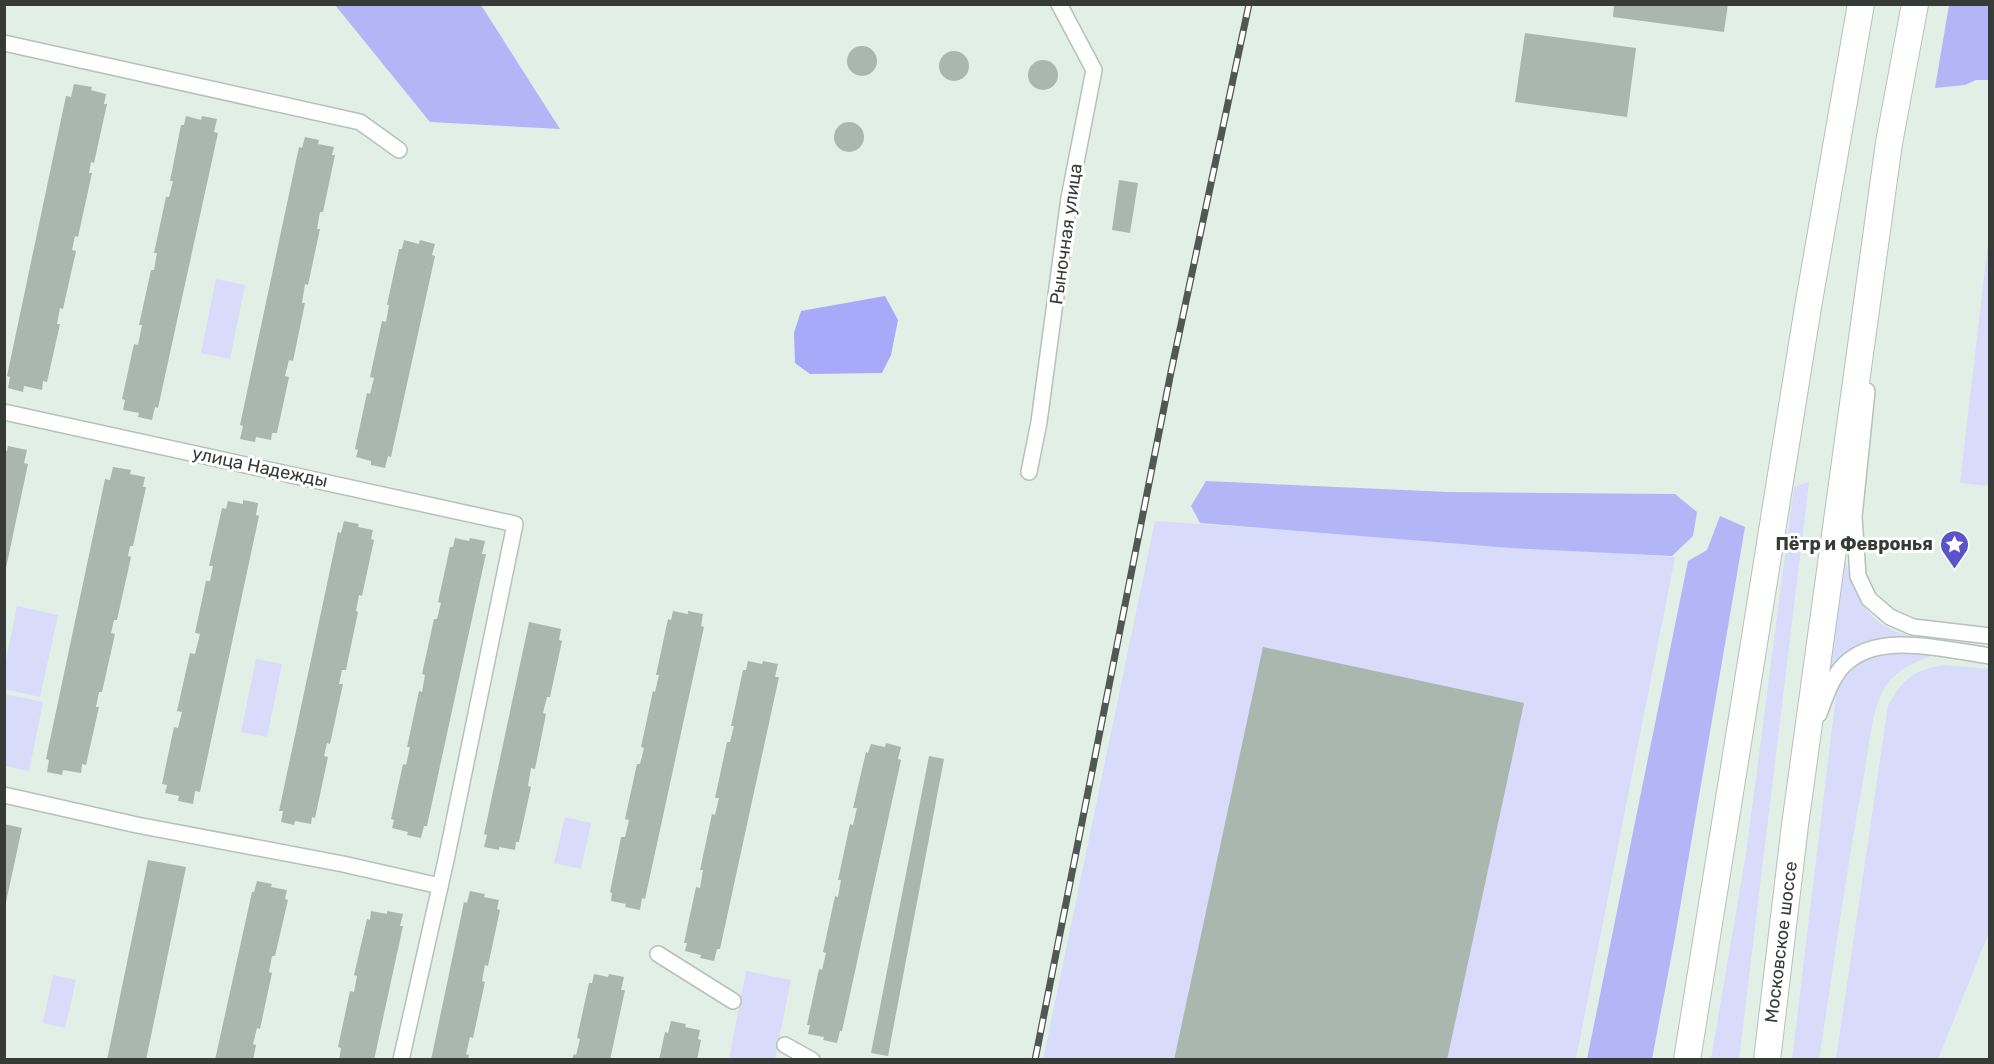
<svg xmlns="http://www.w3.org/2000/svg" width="1994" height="1064" viewBox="0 0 1994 1064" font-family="Rubik,sans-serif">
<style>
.green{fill:#d8dbfa}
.forest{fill:#b2b6f6}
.water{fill:#a6aaf9}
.building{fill:#aab7ae}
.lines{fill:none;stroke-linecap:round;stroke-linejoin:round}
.minor-casing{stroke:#b5c1b9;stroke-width:18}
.trunk-casing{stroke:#b5c1b9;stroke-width:28}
.minor{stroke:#fff;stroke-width:15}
.trunk{stroke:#fff;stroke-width:26}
.rail-casing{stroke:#515853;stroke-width:7}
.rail{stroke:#fff;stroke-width:4.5;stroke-dasharray:14;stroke-linecap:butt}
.labels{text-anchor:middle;stroke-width:6;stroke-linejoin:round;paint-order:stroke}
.street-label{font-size:18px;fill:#363b37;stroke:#fff}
.poi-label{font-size:18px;font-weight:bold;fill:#363b37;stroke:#fff;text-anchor:end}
</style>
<rect width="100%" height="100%" fill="#e2efe6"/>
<g class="green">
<polygon points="1989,235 1989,486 1960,483"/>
<polygon points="216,279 245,285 230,359 201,353"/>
<polygon points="1809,482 1739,1059 1711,1059 1746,854 1794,487"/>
<polygon points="1155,521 1675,557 1576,1059 1043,1060"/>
<path d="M1843,548C1850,583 1860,618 1897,632C1911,637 1929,639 1943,642L1879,641L1828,685Z"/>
<polygon points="17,606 58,615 40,697 5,689 5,665"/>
<path d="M1897,650L1933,655C1914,663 1897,669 1885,687C1871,710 1869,749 1864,775C1846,870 1834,965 1819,1059L1792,1060L1836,695L1843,679L1865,657Z"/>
<polygon points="256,659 282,664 267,737 241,732"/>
<path d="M1944,665L1989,669V932L1938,1059H1836L1888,706C1902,679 1914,670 1944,665Z"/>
<polygon points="5,694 43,702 29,771 5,766"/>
<polygon points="565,817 591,823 581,869 554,863"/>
<polygon points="746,971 791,980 775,1059 729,1060"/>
<polygon points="53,975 76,980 65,1028 43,1023"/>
</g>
<g class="forest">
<polygon points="335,5 481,5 560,129 430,122"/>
<polygon points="1949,5 1989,5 1989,80 1976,80 1965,85 1935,88"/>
<polygon points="1206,481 1448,492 1675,494 1697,512 1693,536 1672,556 1511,548 1200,523 1191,506"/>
<polygon points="1720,516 1745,527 1675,937 1652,1059 1587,1059 1688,561 1707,550"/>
</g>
<polygon class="water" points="885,296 898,320 891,355 882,373 810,374 795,363 794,333 801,311"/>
<g class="building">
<polygon points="1614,4 1728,4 1724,32 1613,17"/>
<polygon points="1525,33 1636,48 1627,117 1515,102"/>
<circle cx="862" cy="61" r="15"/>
<circle cx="954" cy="66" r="15"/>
<circle cx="1043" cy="75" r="15"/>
<polygon points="74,84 92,87 91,90 106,94 104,104 107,104 94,163 91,162 89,173 92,173 78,237 75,236 72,250 76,251 63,309 60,308 57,324 60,324 47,382 43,381 42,390 24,386 23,392 8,388 10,377 7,376 66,96 71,97"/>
<polygon points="186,116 201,120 202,116 217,119 214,132 218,133 158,408 155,407 152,420 138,417 139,413 123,410 125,400 122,399 134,344 138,345 142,325 139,325 151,270 154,270 157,253 154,253 166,197 169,197 173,181 170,181 181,125 184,125"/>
<circle cx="849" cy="137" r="15"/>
<polygon points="305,137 319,140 318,144 334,147 332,155 335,155 323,212 320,212 317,229 320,229 308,285 305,284 302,303 305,303 293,361 289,360 285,376 289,377 277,433 272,433 271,440 256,437 255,442 240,439 243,426 240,425 299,147 302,148"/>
<polygon points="1119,180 1138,183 1130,233 1112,230"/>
<polygon points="404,240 419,244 420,240 435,244 432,255 435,256 391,457 388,456 385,468 371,465 371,461 356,457 358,450 355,449 367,393 370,394 374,378 370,377 382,321 386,322 389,305 387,305 399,249 402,249"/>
<polygon points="8,446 27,450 24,463 28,464 6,568 4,450 7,451"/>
<polygon points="113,467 131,470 130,474 145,477 143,487 146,487 133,546 130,546 128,556 131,557 117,620 114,620 111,633 115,634 102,692 99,692 96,707 99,707 86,765 82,764 81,773 63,770 62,775 47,772 49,760 46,759 105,479 110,480"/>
<polygon points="243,500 258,503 256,515 259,516 200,792 195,791 193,804 178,801 179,796 165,793 167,785 162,784 174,727 178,728 182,712 177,711 190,653 195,654 200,634 195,633 206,581 210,581 213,566 209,566 222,508 226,509 228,501 243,504"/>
<polygon points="344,521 359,524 358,527 373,530 371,539 374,540 362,596 359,595 356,611 358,612 346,670 342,670 339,684 343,684 330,744 327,743 324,756 328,757 315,818 312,817 311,824 295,821 294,825 281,822 283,811 279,811 338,532 341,533"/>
<polygon points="455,538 469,541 470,538 485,541 482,554 486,554 427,826 424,826 421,838 407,835 408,832 392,828 394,820 391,819 403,764 406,765 410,747 407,747 419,691 422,692 425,675 422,674 434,619 437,619 441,603 438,602 450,547 453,547"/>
<polygon points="673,611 688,614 688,611 703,614 701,626 704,627 645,899 642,898 640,910 625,907 626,904 611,901 612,893 610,892 621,837 625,837 629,820 625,819 637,764 640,764 644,748 641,747 653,691 655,692 659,675 656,675 668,619 671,620"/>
<polygon points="529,622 561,629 559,640 562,641 550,697 547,697 543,713 546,714 535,769 531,768 528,786 531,787 519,842 516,842 515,850 499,847 499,850 484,847 487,835 484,834"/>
<polygon points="1263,647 1524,703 1447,1060 1174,1060"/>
<polygon points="748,661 762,664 763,661 778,664 775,677 779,677 720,949 717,949 714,961 700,958 701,955 685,951 687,943 684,943 696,887 700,888 703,870 700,870 712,814 715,815 719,798 715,798 727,742 730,742 734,726 731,726 743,670 746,670"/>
<polygon points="886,743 901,747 898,759 901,760 842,1031 840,1031 837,1043 823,1040 824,1037 808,1034 810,1025 807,1025 819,969 822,970 826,953 823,952 835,896 838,897 841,880 838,880 850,824 853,825 857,808 853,808 866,752 868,753 871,744 885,747"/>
<polygon points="929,756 944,759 888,1056 871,1053"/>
<polygon points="4,824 22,828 5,907 4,907"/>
<polygon points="148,860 186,867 146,1060 107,1060"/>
<polygon points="257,881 272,884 271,887 287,890 285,899 288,900 275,956 272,956 269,972 272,973 260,1029 257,1028 253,1044 256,1045 253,1060 215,1060 252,892 254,892"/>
<polygon points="470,891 485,894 484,897 499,900 497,909 500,910 488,966 485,965 482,981 485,982 473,1038 470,1037 466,1054 469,1055 468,1060 431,1060 464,902 467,903"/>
<polygon points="371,911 387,914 387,911 403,914 400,926 403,926 374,1060 339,1060 341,1048 338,1047 350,991 354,992 357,976 354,975 367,919 370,920"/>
<polygon points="594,974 608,977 609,974 624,977 621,990 625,990 610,1060 572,1060 574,1054 576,1055 580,1039 577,1038 589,983 592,983"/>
<polygon points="671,1021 686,1024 685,1027 700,1030 698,1039 701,1040 697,1060 659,1060 665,1032 668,1033"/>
</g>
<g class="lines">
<defs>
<g id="minor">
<polyline points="4,43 360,122 399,150"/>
<polyline points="1867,391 1854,517 1858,576 1869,599 1890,617 1913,627 1990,636"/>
<polyline points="4,412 515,524 446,860 401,1060"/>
<polyline points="1029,472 1039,422 1069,198 1094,70 1059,4"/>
<path d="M1819,714C1825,698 1831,678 1844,665C1878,630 1946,650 1990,656"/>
<polyline points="4,795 137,825 343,864 440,886"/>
<polyline points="658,954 733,1001"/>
<polyline points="785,1045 812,1060"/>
</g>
<g id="trunk">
<polyline points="1687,1060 1808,307 1861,4"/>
<polyline points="1767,1060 1795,825 1889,143 1915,4"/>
</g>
</defs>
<use href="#minor" class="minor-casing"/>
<use href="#trunk" class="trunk-casing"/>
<use href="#minor" class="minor"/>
<use href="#trunk" class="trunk"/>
<defs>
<polyline id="rail" points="1035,1060 1171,372 1249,4"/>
</defs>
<use href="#rail" class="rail-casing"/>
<use href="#rail" class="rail"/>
</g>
<defs>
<symbol id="sight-pin" viewBox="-11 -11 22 30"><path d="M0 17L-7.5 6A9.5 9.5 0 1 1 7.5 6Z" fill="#5b53cb" stroke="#fff"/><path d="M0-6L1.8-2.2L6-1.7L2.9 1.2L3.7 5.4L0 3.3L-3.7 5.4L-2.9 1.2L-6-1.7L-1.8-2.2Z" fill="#fff"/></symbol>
</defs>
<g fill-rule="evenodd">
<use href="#sight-pin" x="1938" y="528" width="33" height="45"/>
</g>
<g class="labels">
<g class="street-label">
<text transform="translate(1066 234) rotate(-82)" y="6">Рыночная улица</text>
<text transform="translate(260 467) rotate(12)" y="6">улица Надежды</text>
<text transform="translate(1781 942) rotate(-83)" y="6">Московское шоссе</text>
</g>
<g class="poi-label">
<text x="1933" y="550">Пётр и Февронья</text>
</g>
</g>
<rect width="1994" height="1064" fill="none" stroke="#363b37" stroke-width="12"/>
</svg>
